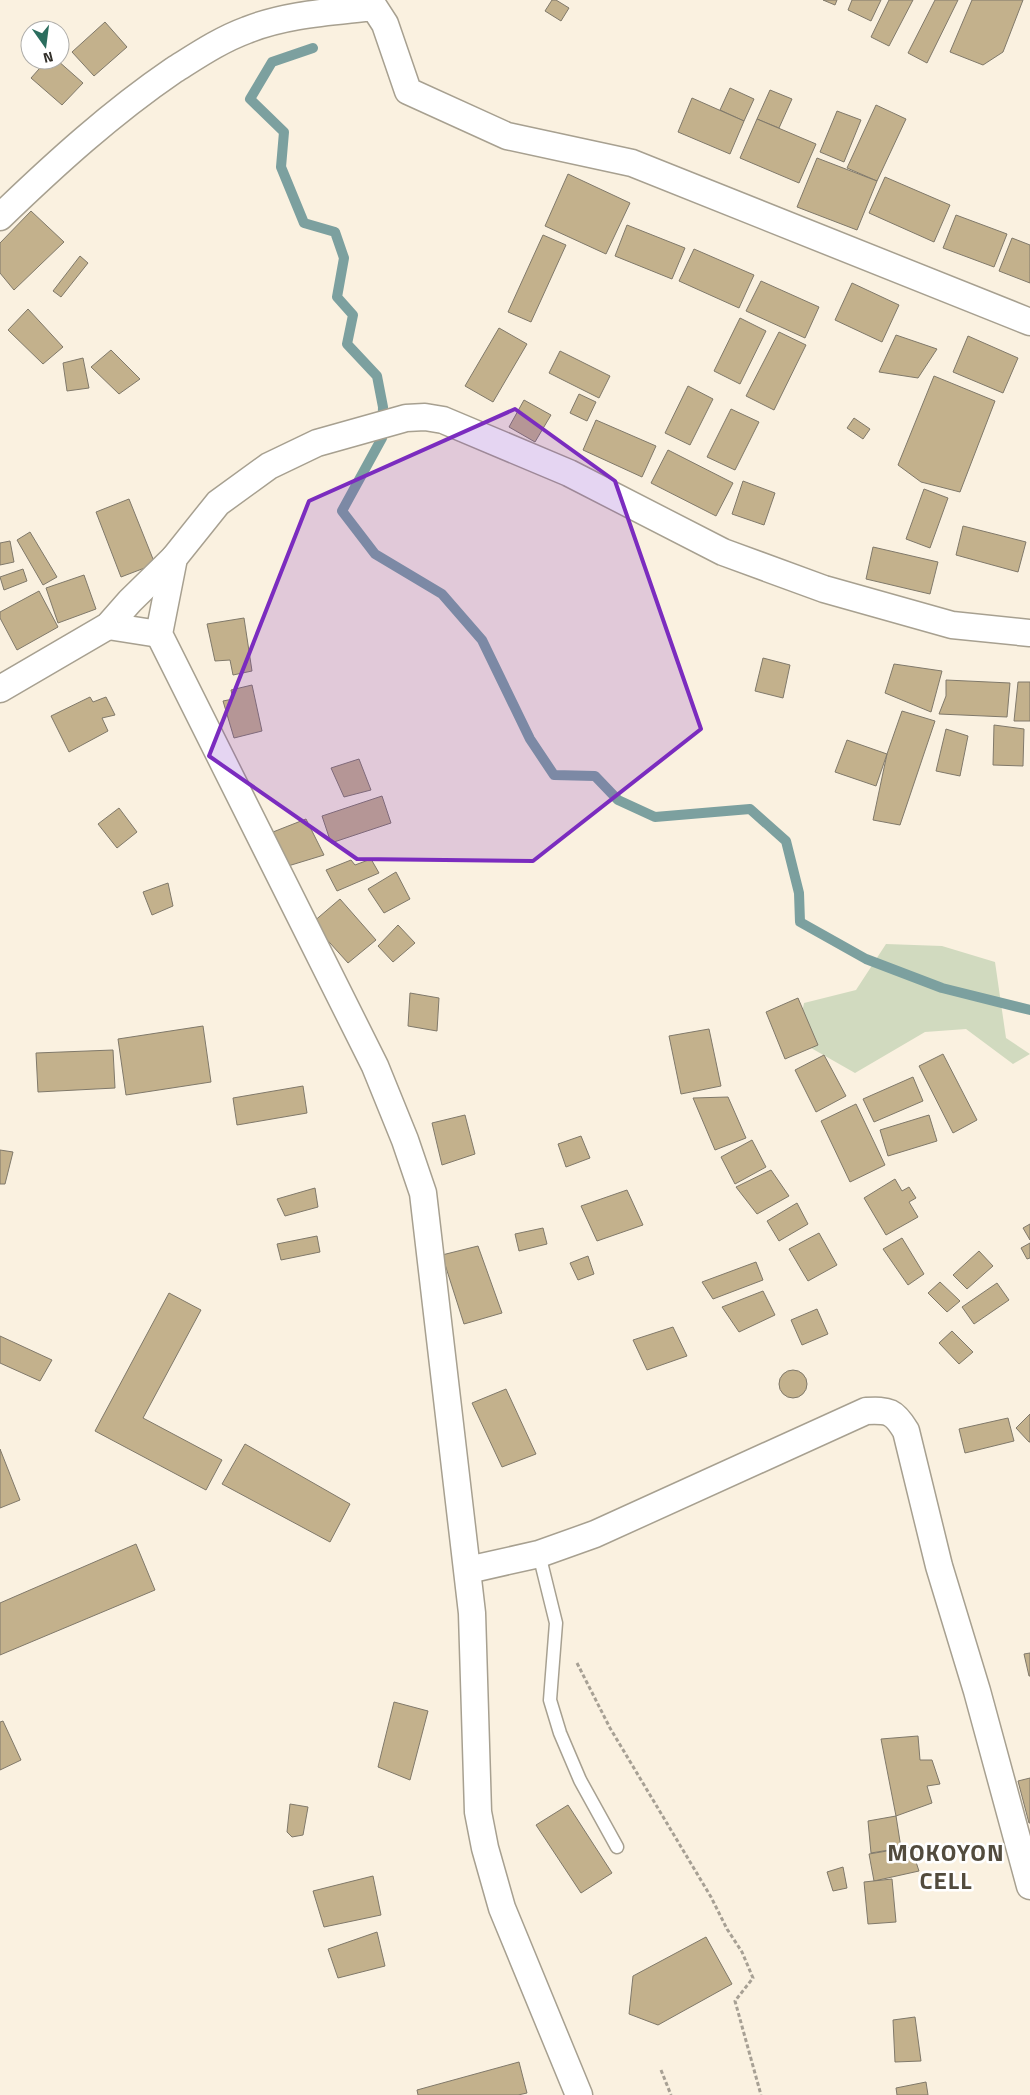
<svg xmlns="http://www.w3.org/2000/svg" width="1030" height="2095" viewBox="0 0 1030 2095" font-family="'Titillium Web',sans-serif">
<style>
.green{fill:#d1dabf}
.lines{fill:none;stroke-linecap:round;stroke-linejoin:round}
.stream{stroke:#7ca09f;stroke-width:10}
.building{fill:#c3b18c;stroke:#80796a}
.service-casing{stroke:#a7a090;stroke-width:15}
.minor-casing{stroke:#a7a090;stroke-width:29}
.path{stroke:#a7a094;stroke-width:3;stroke-dasharray:4 2.5;stroke-linecap:butt}
.service{stroke:#fff;stroke-width:12}
.minor{stroke:#fff;stroke-width:26}
.marked{fill:#7b2cbf;fill-opacity:0.2;stroke:#7b2cbf;stroke-width:4;stroke-linejoin:round}
.labels{text-anchor:middle;stroke-width:5;stroke-linejoin:round;paint-order:stroke}
.district-label{font-size:24px;font-weight:bold;letter-spacing:1px;fill:#524b3d;stroke:#fff}
</style>
<rect width="100%" height="100%" fill="#faf1e0"/>
<polygon class="green" points="886,944 942,946 995,962 1006,1038 1030,1054 1013,1064 966,1029 925,1032 855,1073 797,1040 804,1003 856,990"/>
<g class="lines">
<polyline class="stream" points="313,48 272,62 250,99 284,132 281,167 304,223 335,232 344,258 337,297 353,315 347,344 377,376 383,407 382,438 342,511 375,554 442,594 482,640 530,739 554,775 595,776 618,800 655,817 750,809 786,841 799,893 800,922 866,959 942,988 1030,1010"/>
</g>
<g class="building">
<polygon points="552,0 556,0 569,8 561,21 545,11"/>
<polygon points="823,0 837,0 835,5"/>
<polygon points="852,0 881,0 871,21 848,10"/>
<polygon points="889,0 913,0 889,46 871,37"/>
<polygon points="935,0 958,0 927,63 908,53"/>
<polygon points="972,0 1023,0 1003,52 983,65 950,52"/>
<polygon points="105,22 127,47 94,76 72,52"/>
<polygon points="47,60 57,60 83,83 62,105 31,78"/>
<polygon points="730,88 754,99 744,121 720,110"/>
<polygon points="770,90 792,99 779,128 757,119"/>
<polygon points="692,98 744,121 730,154 678,132"/>
<polygon points="876,105 906,119 877,181 847,168"/>
<polygon points="837,111 861,120 844,162 820,152"/>
<polygon points="757,119 816,144 799,183 740,158"/>
<polygon points="817,158 877,181 857,230 797,207"/>
<polygon points="568,174 630,203 606,254 545,226"/>
<polygon points="885,177 950,205 934,242 869,213"/>
<polygon points="31,211 64,242 14,290 0,273 0,243"/>
<polygon points="956,215 1007,234 994,267 943,248"/>
<polygon points="627,225 685,248 672,279 615,256"/>
<polygon points="543,235 566,245 531,322 508,312"/>
<polygon points="1012,238 1030,245 1030,283 999,271"/>
<polygon points="694,249 754,275 739,308 679,281"/>
<polygon points="80,256 88,263 61,297 53,291"/>
<polygon points="761,281 819,307 805,338 746,311"/>
<polygon points="852,283 899,305 882,342 835,320"/>
<polygon points="28,309 63,347 43,364 8,330"/>
<polygon points="740,318 766,331 740,384 714,371"/>
<polygon points="499,328 527,344 493,402 465,386"/>
<polygon points="779,332 806,345 774,410 746,396"/>
<polygon points="896,335 937,349 918,378 879,372"/>
<polygon points="968,336 1018,358 1003,393 953,372"/>
<polygon points="111,350 140,379 119,394 91,367"/>
<polygon points="560,351 610,376 599,398 549,373"/>
<polygon points="83,358 89,388 67,391 63,363"/>
<polygon points="934,376 995,401 960,492 921,482 898,465"/>
<polygon points="688,386 713,399 690,445 665,433"/>
<polygon points="579,394 596,402 587,421 570,413"/>
<polygon points="524,400 551,415 535,442 509,427"/>
<polygon points="731,409 759,422 735,470 707,457"/>
<polygon points="854,418 870,429 863,439 847,428"/>
<polygon points="596,420 656,446 642,477 583,450"/>
<polygon points="668,450 733,483 716,516 651,483"/>
<polygon points="743,481 775,493 764,525 732,514"/>
<polygon points="924,489 948,498 930,548 906,539"/>
<polygon points="129,499 155,564 121,577 96,512"/>
<polygon points="963,526 1026,542 1018,572 956,555"/>
<polygon points="30,532 57,577 43,585 17,540"/>
<polygon points="10,541 14,562 0,565 0,543"/>
<polygon points="873,547 938,562 930,594 866,579"/>
<polygon points="23,569 27,581 4,590 0,577"/>
<polygon points="84,575 96,609 58,623 46,588"/>
<polygon points="39,591 58,627 17,650 0,618 0,612"/>
<polygon points="244,618 252,671 233,675 230,660 215,661 207,624"/>
<polygon points="763,658 790,665 783,698 755,691"/>
<polygon points="894,664 942,671 931,712 885,693"/>
<polygon points="946,680 1010,683 1007,717 939,714 946,696"/>
<polygon points="1018,682 1030,682 1030,721 1014,721"/>
<polygon points="252,685 262,731 234,738 223,701 233,699 231,690"/>
<polygon points="90,697 93,702 106,697 115,715 102,718 108,731 69,752 51,716"/>
<polygon points="902,711 935,721 900,825 873,820 887,754"/>
<polygon points="994,725 1024,729 1023,766 993,765"/>
<polygon points="946,729 968,736 960,776 936,771"/>
<polygon points="847,740 887,754 876,786 835,772"/>
<polygon points="359,759 371,790 344,797 331,768"/>
<polygon points="382,796 391,823 331,843 322,816"/>
<polygon points="119,808 137,832 117,848 98,824"/>
<polygon points="306,819 324,855 288,866 273,832"/>
<polygon points="371,859 379,873 337,891 326,870 351,860 355,865"/>
<polygon points="396,872 410,899 384,913 368,889"/>
<polygon points="168,883 173,906 152,915 143,892"/>
<polygon points="340,899 376,940 348,963 312,923"/>
<polygon points="398,925 415,943 393,962 378,946"/>
<polygon points="410,993 439,998 437,1031 408,1026"/>
<polygon points="798,998 818,1045 785,1059 766,1012"/>
<polygon points="203,1026 211,1082 126,1095 118,1039"/>
<polygon points="709,1029 721,1086 681,1094 669,1036"/>
<polygon points="113,1050 115,1088 38,1092 36,1053"/>
<polygon points="943,1054 977,1120 953,1133 919,1066"/>
<polygon points="824,1055 846,1096 816,1112 795,1070"/>
<polygon points="913,1077 923,1101 874,1122 863,1099"/>
<polygon points="303,1086 307,1113 237,1125 233,1098"/>
<polygon points="728,1097 746,1138 715,1150 693,1098"/>
<polygon points="856,1104 885,1165 850,1182 821,1121"/>
<polygon points="465,1115 475,1154 442,1165 432,1123"/>
<polygon points="929,1115 937,1141 888,1156 880,1130"/>
<polygon points="581,1136 590,1158 566,1167 558,1144"/>
<polygon points="752,1140 766,1167 735,1184 721,1157"/>
<polygon points="0,1150 13,1152 5,1184 0,1184"/>
<polygon points="771,1170 789,1196 757,1214 736,1187"/>
<polygon points="895,1179 902,1191 909,1187 916,1198 909,1202 918,1217 886,1235 864,1198"/>
<polygon points="315,1188 318,1207 285,1216 277,1199"/>
<polygon points="627,1190 643,1225 597,1241 581,1206"/>
<polygon points="797,1203 808,1224 779,1241 767,1221"/>
<polygon points="1030,1224 1030,1240 1023,1228"/>
<polygon points="543,1228 547,1244 519,1251 515,1234"/>
<polygon points="819,1233 837,1265 808,1281 789,1249"/>
<polygon points="317,1236 320,1252 281,1260 277,1244"/>
<polygon points="902,1238 924,1274 908,1285 883,1249"/>
<polygon points="1030,1243 1030,1258 1027,1259 1021,1248"/>
<polygon points="478,1246 502,1313 464,1324 442,1255"/>
<polygon points="979,1251 993,1266 967,1289 953,1275"/>
<polygon points="588,1256 594,1274 578,1280 570,1263"/>
<polygon points="756,1262 763,1280 713,1299 702,1282"/>
<polygon points="940,1282 960,1301 947,1312 928,1293"/>
<polygon points="997,1283 1009,1300 974,1324 962,1307"/>
<polygon points="763,1291 775,1315 739,1332 722,1307"/>
<polygon points="169,1293 201,1310 143,1418 222,1460 206,1490 95,1431"/>
<polygon points="817,1309 828,1334 802,1345 791,1320"/>
<polygon points="673,1327 687,1356 647,1370 633,1340"/>
<polygon points="952,1331 973,1352 959,1364 939,1343"/>
<polygon points="0,1336 52,1360 40,1381 0,1363"/>
<circle cx="793" cy="1384" r="14"/>
<polygon points="506,1389 536,1454 502,1467 472,1403"/>
<polygon points="1030,1414 1030,1442 1029,1442 1016,1428"/>
<polygon points="1008,1418 1014,1441 965,1453 959,1429"/>
<polygon points="245,1444 350,1504 330,1542 222,1484"/>
<polygon points="0,1449 20,1500 0,1508"/>
<polygon points="136,1544 155,1590 0,1655 0,1603"/>
<polygon points="1030,1653 1030,1676 1029,1676 1024,1654"/>
<polygon points="394,1702 428,1711 410,1780 378,1767"/>
<polygon points="3,1721 21,1760 0,1770 0,1722"/>
<polygon points="918,1736 920,1760 932,1760 940,1784 927,1786 932,1803 896,1816 881,1739"/>
<polygon points="1030,1778 1030,1823 1029,1823 1018,1781"/>
<polygon points="290,1804 308,1807 303,1835 292,1837 287,1832"/>
<polygon points="568,1805 612,1873 581,1893 536,1825"/>
<polygon points="896,1816 901,1848 871,1853 868,1821"/>
<polygon points="911,1847 919,1871 874,1881 869,1854"/>
<polygon points="843,1867 847,1888 833,1891 827,1872"/>
<polygon points="373,1876 381,1915 324,1927 313,1891"/>
<polygon points="892,1879 896,1922 868,1924 864,1882"/>
<polygon points="377,1932 385,1966 338,1978 328,1949"/>
<polygon points="706,1937 732,1984 658,2025 629,2014 633,1976"/>
<polygon points="915,2017 921,2061 895,2062 893,2020"/>
<polygon points="519,2062 527,2093 518,2095 418,2095 417,2090"/>
<polygon points="926,2082 928,2095 897,2095 896,2088"/>
</g>
<g class="lines">
<defs>
<polyline id="service" points="539,1554 556,1623 550,1700 560,1733 580,1780 617,1847"/>
<g id="minor">
<path d="M0,217C55,164 111,113 174,70C198,55 220,40 247,30C287,14 332,12 374,7L385,24L408,91L507,136L632,163L1030,322"/>
<polyline points="108,626 159,634"/>
<polyline points="0,689 108,626 130,601 174,558"/>
<path d="M468,1570L539,1554L595,1534L866,1411C889,1410 894,1411 906,1431L939,1566L977,1691L1030,1886"/>
<polyline points="579,2095 502,1908 485,1848 478,1812 472,1613 423,1193 405,1140 375,1066 159,634 174,558 218,503 269,466 317,443 406,418 425,417 443,420 569,473 723,552 824,589 952,625 1030,633"/>
</g>
</defs>
<use href="#service" class="service-casing"/>
<use href="#minor" class="minor-casing"/>
<g class="path">
<polyline points="577,1663 610,1728 711,1897 727,1929 742,1952 753,1978 735,2001 761,2095"/>
<polyline points="661,2070 671,2095"/>
</g>
<use href="#service" class="service"/>
<use href="#minor" class="minor"/>
</g>
<path class="marked" d="M515,409L615,481L701,729L533,861L357,859L209,756L309,501Z"/>
<g class="labels">
<g class="district-label">
<text x="946" y="1861">MOKOYON<tspan x="946" dy="28">CELL</tspan></text>
</g>
</g>
<g transform="translate(45 45) rotate(166)"><circle r="24" fill="#ffffff" stroke="#adaca9"/>
<path d="M0-4L9 19L0 12L-9 19Z" fill="#2b6d5e"/>
<text y="-8" font-size="14" font-weight="bold" text-anchor="middle" fill="#322f29">N</text>
</g>
</svg>
